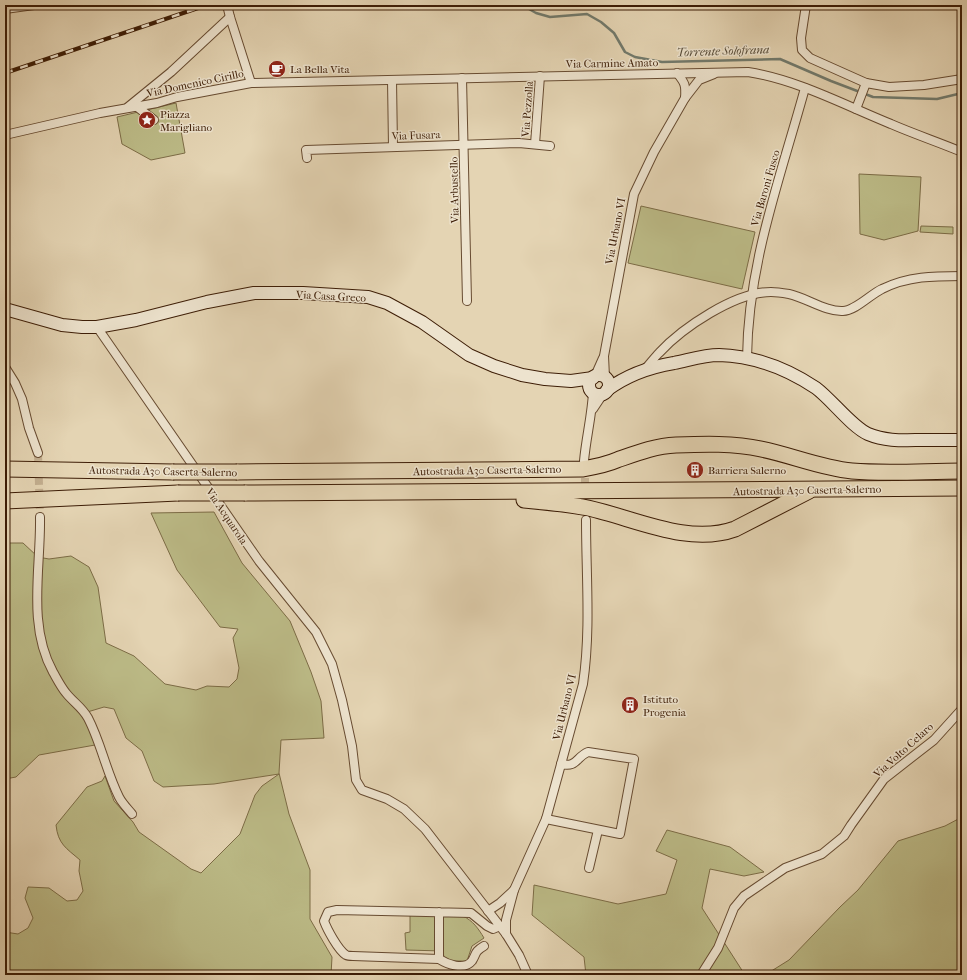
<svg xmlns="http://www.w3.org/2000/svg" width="967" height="980" viewBox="0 0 967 980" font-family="'IM FELL French Canon',serif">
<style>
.green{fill:#bcbb87;stroke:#7c6c46}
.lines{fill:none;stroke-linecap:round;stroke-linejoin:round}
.stream{stroke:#727a6c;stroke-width:2.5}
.street-tunnel{stroke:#c3af90;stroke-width:8;stroke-dasharray:8 4;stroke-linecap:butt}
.street-casing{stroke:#674b31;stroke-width:10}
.secondary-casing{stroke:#3d1d06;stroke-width:14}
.highway-casing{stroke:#3d1d06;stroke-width:17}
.street{stroke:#ede3ce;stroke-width:8}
.secondary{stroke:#ede3ce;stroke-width:12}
.highway{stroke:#e4d4b3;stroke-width:15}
.rail-casing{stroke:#3d1d06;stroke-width:4}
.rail{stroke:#ede3ce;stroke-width:2.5;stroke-dasharray:8;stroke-linecap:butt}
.highway-bridge-casing{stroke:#3d1d06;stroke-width:17;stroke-linecap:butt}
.highway-bridge{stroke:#e4d4b3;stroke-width:15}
.labels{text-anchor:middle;stroke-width:3;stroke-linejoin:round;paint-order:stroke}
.street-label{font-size:11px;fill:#3d1d06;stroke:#ede3ce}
.poi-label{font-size:11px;fill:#3d1d06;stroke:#ede3ce;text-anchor:start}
.water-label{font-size:12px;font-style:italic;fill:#574c39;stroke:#ede3ce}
</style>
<rect width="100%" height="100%" fill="#e4d4b3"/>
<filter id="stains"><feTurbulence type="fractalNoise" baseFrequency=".005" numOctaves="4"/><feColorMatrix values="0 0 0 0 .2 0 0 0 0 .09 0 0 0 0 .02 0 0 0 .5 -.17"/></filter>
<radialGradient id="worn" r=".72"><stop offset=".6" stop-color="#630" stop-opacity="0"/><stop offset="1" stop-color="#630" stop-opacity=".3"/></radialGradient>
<g class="green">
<polygon points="176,103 185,153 151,160 122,144 117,117"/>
<polygon points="859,174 921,177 918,231 884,240 860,234"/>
<polygon points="641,206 755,232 742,289 628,263"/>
<polygon points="921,226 953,227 953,234 920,232"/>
<path d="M214,512L242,563L290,621L311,672L321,701L324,738L281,740L279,773L289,814L310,870V919L332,957L331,975H5V932L18,934L28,928L33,918L25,898L28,887L49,888L67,901L77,900L83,891L79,871L80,860C66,848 58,844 56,825L87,787L102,781L105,776L114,801L133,822L139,832L191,869L201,873L240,834L255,795L262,786L279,774L214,784L163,787L154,781L142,751L126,738L114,709L104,707L84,713L92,724L95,745L39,755L16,777L5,779V543H23L38,557L49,559L71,556L89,567L98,587L106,643L134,656L165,684L196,690L207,686L229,687L237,679L239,668L233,638L238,629L220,627L177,570L151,513Z"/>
<polygon points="962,817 962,975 765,975 789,960 840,907 858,890 898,841 945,826"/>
<polygon points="667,830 730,847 764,872 744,876 710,869 702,908 745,975 586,975 584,957 532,915 534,885 618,904 666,894 677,860 656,851"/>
<path d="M410,915L463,916C473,921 478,928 484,938L472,946L467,961H449L444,958L443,951L406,950L405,933L410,932Z"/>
</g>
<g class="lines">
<polyline class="stream" points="522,5 536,13 550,17 587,14 601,22 614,33 625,52 635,57 662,62 780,59 831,81 873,97 937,99 962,93"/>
<g class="street-tunnel">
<polyline points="38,453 40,517"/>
<polyline points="585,466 585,510"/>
</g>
<defs>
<g id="street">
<polyline points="227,5 230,17 251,83"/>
<polyline points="806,5 801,38 802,50 810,58 866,83 889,87 924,85 962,79"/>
<polyline points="5,9 34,5"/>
<path d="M677,73C685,83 686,85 685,98"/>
<polyline points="462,78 467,301"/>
<polyline points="392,80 393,147"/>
<polyline points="136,106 154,120"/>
<polyline points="128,107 171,72 230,17"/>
<polyline points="856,109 866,83"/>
<path d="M5,135L100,113L157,103L177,97L251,83L748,72C798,80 844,105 891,124C914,134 938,142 962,152"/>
<polyline points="535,144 540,76"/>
<polyline points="307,158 306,150 519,143 550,146"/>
<polyline points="97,327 259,561 316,632 332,664 342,700 352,746 356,780 362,790 387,799 404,809 425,829 506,934 519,955 528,975"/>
<path d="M747,358C748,263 780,179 805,88"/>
<polyline points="5,367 15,383 22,399 29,428 38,453"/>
<path d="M645,369C650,364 654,358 659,353C682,328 735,292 771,292C776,292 783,293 789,294C807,298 826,312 843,311C855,311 871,294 882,289C908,276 934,276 962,276"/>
<polyline points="595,376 603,358"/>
<polyline points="605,377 604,356 634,194 654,152 685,98 699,80 714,74"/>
<polyline points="593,409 603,394"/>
<path d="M584,461C586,438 592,415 593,392"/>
<path d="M40,517C41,568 27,625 53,672C57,679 61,687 66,693C73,702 82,707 88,718C101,743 106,771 119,797C122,803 127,808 132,814"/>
<path d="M546,819L620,834L634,759L588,752C576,757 577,768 561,764"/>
<polyline points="589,868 598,830"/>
<polyline points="488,911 500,903 514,890"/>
<path d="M439,912V959L353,956C351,956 348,956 346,955C338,950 327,929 324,921L328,912L337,910L471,913L487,926L493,929L500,926"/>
<path d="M506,934V920L514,890L546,819L583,684C591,630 586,575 586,520"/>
<path d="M439,959C447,964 464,971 472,961C477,953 474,952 484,946"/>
<polyline points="701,975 718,948 734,908 744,896 785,868 822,854 844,836 851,825 884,779 934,740 962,709"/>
</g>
<g id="secondary">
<polyline points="5,309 62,325 82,327 97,327 136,320 207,302 254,293 303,293 368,297 387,303 422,322 469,355 494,366 522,375 545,379 571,381 593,378"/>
<circle cx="599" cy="385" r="10"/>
<path d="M607,390C627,375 650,367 674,363C689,360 704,355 719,355C755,356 786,368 816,388C832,400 852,427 868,434C887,442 906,440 925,440C938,440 950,440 962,440"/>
</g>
<g id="highway">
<polyline points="5,469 173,472"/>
<path d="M237,472L582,469C594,467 606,465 617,460C637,453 655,446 676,445C703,444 734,443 761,449C791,455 821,468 852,471C888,474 926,471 962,471"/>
<polyline points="245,493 962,488"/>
<path d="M524,500C546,502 567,504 588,508C634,518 688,546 735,529L809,491"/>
<polyline points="5,501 178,493"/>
</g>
</defs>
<use href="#street" class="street-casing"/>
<use href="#secondary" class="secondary-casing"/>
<use href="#highway" class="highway-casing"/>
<use href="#street" class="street"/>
<use href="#secondary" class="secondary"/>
<use href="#highway" class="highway"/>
<defs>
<polyline id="rail" points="5,73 207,5"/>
</defs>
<use href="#rail" class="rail-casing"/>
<use href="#rail" class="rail"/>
<defs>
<g id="highway-bridge">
<polyline points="173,472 237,472"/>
<polyline points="178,493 245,493"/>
</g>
</defs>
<use href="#highway-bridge" class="highway-bridge-casing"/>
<use href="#highway-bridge" class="highway-bridge"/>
</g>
<defs>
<symbol id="cafe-disc" viewBox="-11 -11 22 22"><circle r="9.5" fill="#8f2418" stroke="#ede3ce"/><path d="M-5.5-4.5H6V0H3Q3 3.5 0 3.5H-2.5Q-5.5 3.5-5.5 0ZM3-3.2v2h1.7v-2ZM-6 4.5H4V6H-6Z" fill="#fff"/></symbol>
<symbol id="sight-disc" viewBox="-11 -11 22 22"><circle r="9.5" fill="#8f2418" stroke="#ede3ce"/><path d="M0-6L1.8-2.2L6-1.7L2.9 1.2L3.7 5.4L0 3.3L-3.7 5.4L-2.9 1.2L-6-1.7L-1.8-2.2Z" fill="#fff"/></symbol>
<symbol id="building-disc" viewBox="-11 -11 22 22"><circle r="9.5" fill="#8f2418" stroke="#ede3ce"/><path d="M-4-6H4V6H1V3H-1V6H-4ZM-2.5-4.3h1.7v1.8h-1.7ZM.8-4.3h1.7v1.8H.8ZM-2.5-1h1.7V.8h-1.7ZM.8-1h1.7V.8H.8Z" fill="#fff"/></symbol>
</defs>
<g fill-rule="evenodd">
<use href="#cafe-disc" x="267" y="59" width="20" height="20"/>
<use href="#sight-disc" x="137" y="110" width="20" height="20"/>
<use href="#building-disc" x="685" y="460" width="20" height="20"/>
<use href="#building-disc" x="620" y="695" width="20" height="20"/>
</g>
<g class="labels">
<g class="street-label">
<text transform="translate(612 63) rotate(-1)" y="4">Via Carmine Amato</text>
<text transform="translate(195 83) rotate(-12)" y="4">Via Domenico Cirillo</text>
<text transform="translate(527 109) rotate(-86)" y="4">Via Pezzolla</text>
<text transform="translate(416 135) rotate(-2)" y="4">Via Fusara</text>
<text transform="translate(765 188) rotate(-74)" y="4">Via Baroni Fusco</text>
<text transform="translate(454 190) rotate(-91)" y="4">Via Arbustello</text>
<text transform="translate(615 231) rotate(-79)" y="4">Via Urbano VI</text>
<text transform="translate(331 296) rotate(3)" y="4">Via Casa Greco</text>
<text transform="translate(487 470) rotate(-1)" y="4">Autostrada A30 Caserta-Salerno</text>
<text transform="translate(163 471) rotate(1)" y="4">Autostrada A30 Caserta-Salerno</text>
<text transform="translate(807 490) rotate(-1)" y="4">Autostrada A30 Caserta-Salerno</text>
<text transform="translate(227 516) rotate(56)" y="4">Via Acquarola</text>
<text transform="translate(564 707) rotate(-76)" y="4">Via Urbano VI</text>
<text transform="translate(903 750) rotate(-42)" y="4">Via Volto Celaro</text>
</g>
<g class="poi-label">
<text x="290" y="73">La Bella Vita</text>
<text x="160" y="118">Piazza<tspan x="160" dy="13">Marigliano</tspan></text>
<text x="708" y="474">Barriera Salerno</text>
<text x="643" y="703">Istituto<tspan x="643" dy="13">Progenia</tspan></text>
</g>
<g class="water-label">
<text transform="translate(723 51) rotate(-2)" y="4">Torrente Solofrana</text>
</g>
</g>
<rect width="967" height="980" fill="none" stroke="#e4d4b3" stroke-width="20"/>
<rect x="6" y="6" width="955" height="968" fill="none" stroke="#3d1d06" stroke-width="2"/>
<rect x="10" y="10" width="947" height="960" fill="none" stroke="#3d1d06"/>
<rect width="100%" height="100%" filter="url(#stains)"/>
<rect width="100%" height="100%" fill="url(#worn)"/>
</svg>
